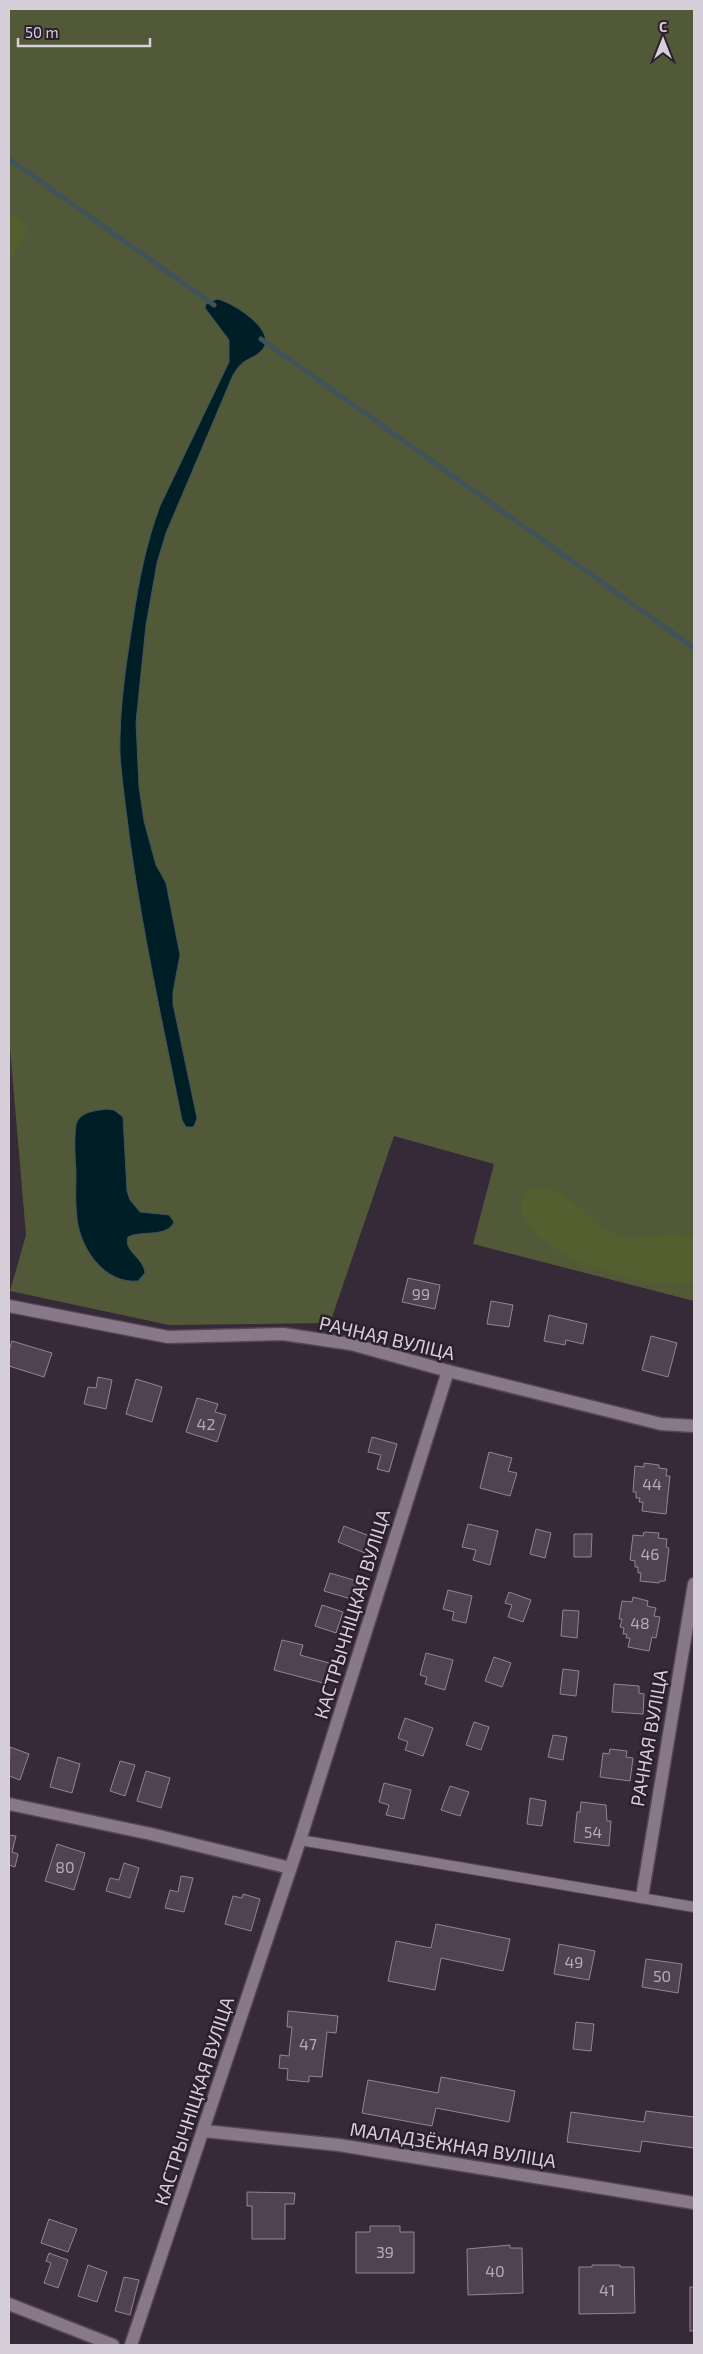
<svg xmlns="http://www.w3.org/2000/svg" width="703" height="2354" viewBox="0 0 703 2354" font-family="'Exo 2',sans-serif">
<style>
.green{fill:#525938}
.forest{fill:#555e2f}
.water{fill:#001e26;stroke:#40535b}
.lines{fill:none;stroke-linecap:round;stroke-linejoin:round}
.stream{stroke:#40535b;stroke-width:5}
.building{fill:#504252;stroke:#938396}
.lane-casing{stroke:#524754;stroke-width:12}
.street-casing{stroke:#524754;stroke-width:15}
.lane{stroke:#88788a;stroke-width:10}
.street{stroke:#88788a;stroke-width:12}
.labels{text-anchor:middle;stroke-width:5;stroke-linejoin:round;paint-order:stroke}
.number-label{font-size:16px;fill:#b4abb6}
.street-label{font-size:19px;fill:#d6ced8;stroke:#2c1f2e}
</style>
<rect width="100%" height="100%" fill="#362938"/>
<polygon class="green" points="9,9 694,9 694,1301 473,1244 494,1164 394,1136 330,1323 169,1325 10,1291 26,1235 9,1037"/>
<g class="forest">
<polygon points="14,217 20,218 27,229 25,237 9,261 9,218"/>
<path d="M539,1187C571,1189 584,1219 610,1232C638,1246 666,1227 694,1237V1282C656,1297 495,1247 525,1192Z"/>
</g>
<g class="water">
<path d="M217,299C232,302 279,331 262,350C252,361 244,356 233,375L166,533L157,563L146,625L136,722L139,787L144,821L156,865L166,883L180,955L173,992V1004L197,1118L195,1124L193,1127H186L182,1120C163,1025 142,930 129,834C126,808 122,782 120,755C119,709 126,665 133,620C139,580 146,544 160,506L229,362V340L205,308L206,304Z"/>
<path d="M107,1109L114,1110L123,1117L127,1191L130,1200L140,1212L169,1215L174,1222C167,1238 141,1230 128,1237C123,1251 144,1258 145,1273L138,1281C104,1284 80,1248 77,1218C75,1202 76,1186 76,1171C75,1156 74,1140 76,1124C81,1111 95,1111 107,1109Z"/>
</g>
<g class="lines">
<g class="stream">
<polyline points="9,159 214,305"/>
<polyline points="261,339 694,648"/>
</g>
</g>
<g class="building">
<polygon points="408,1278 440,1285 435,1309 402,1302"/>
<polygon points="491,1301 513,1305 509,1327 487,1324"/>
<polygon points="549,1315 587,1324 583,1344 566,1340 565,1345 544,1341"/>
<polygon points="651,1336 677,1343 668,1377 642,1370"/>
<polygon points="12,1341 52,1353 44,1377 9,1366 9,1351"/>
<polygon points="98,1377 112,1380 106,1409 84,1404 88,1387 96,1388"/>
<polygon points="136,1379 162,1387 152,1422 126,1414"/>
<polygon points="197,1398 218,1404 215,1412 226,1415 217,1442 186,1432"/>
<polygon points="372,1437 397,1444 389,1472 377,1469 381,1455 368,1452"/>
<polygon points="489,1452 512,1458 508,1471 517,1473 510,1496 480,1488"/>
<polygon points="644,1463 659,1465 659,1468 667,1469 666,1476 670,1476 666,1514 642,1511 643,1502 639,1502 640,1498 636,1498 636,1492 633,1492 635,1466 644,1467"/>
<polygon points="468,1524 498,1531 490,1565 473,1560 476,1550 462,1547"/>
<polygon points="344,1526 372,1537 365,1553 338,1542"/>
<polygon points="536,1529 551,1533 545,1558 530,1554"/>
<polygon points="644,1532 659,1533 658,1538 667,1539 666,1547 669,1548 665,1581 660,1581 659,1583 640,1581 641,1573 638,1573 638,1567 635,1567 635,1561 630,1560 633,1535 643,1536"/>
<polygon points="574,1534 592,1534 591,1557 574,1557"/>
<polygon points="330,1573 357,1581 351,1599 324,1591"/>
<polygon points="448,1590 472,1596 466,1623 452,1620 454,1612 443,1609"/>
<polygon points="509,1592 531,1600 523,1622 508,1617 512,1605 505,1603"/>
<polygon points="633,1597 648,1601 647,1606 656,1608 654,1616 660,1617 656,1638 652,1637 649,1651 628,1647 630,1638 626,1638 627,1634 623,1634 624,1628 620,1627 622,1619 619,1619 622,1601 632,1602"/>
<polygon points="322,1605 343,1612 336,1633 315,1626"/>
<polygon points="563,1610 579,1611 577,1638 561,1636"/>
<polygon points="282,1640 303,1645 300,1655 329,1663 323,1683 274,1670"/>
<polygon points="426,1653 453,1660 445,1690 425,1684 427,1677 420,1675"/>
<polygon points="494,1657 511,1663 502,1687 485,1681"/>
<polygon points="563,1669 579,1671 576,1696 560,1694"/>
<polygon points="614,1684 639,1686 639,1693 644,1694 643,1714 612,1712"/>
<polygon points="405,1718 433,1728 423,1756 405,1750 408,1742 398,1738"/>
<polygon points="474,1722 489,1727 481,1750 466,1745"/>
<polygon points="553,1735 567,1737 563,1760 548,1757"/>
<polygon points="10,1747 29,1754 20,1780 9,1776"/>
<polygon points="610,1749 627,1751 626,1757 633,1758 630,1781 600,1777 603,1753 609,1754"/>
<polygon points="58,1757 80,1764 72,1793 50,1787"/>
<polygon points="120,1761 135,1765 125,1796 110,1791"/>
<polygon points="146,1771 170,1778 161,1808 137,1801"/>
<polygon points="384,1783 411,1790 404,1819 386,1815 389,1805 379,1802"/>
<polygon points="450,1786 469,1792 460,1816 441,1810"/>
<polygon points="530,1798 546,1801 542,1826 527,1824"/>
<polygon points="581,1802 606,1805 607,1821 611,1821 609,1846 574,1842 577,1812 580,1812"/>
<polygon points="9,1835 16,1836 12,1852 18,1854 15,1867 9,1865"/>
<polygon points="57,1844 85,1853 74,1890 45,1881"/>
<polygon points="124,1863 139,1868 130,1898 106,1891 110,1878 119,1880"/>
<polygon points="181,1876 193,1878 184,1912 165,1908 170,1890 178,1892"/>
<polygon points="243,1894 260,1899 251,1931 225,1924 233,1896 242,1898"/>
<polygon points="436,1924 510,1939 503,1971 441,1958 435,1990 388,1981 396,1941 431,1948"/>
<polygon points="559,1944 595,1951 589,1980 554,1974"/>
<polygon points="646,1959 682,1964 678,1993 642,1987"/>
<polygon points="288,2011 338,2016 336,2033 327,2032 322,2077 309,2076 309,2082 287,2080 288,2069 279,2068 280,2055 289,2056 292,2027 287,2027"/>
<polygon points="576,2022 594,2024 591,2051 573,2049"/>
<polygon points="441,2077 515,2091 509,2122 436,2108 432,2126 362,2113 368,2080 438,2093"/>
<polygon points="646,2111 694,2117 694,2148 642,2141 640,2152 567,2142 571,2112 644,2122"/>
<polygon points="247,2192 295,2193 294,2204 285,2204 285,2239 252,2239 252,2206 247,2206"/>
<polygon points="49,2219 77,2229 68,2252 41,2243"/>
<polygon points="370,2226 400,2226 400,2232 414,2232 414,2273 356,2273 356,2232 370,2232"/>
<polygon points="510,2245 510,2248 522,2248 523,2293 468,2295 467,2249"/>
<polygon points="49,2253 68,2260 58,2288 44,2283 51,2263 46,2261"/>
<polygon points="88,2265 107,2272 97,2302 78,2296"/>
<polygon points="592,2265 620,2265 620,2267 634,2267 635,2313 579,2314 579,2267 592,2267"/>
<polygon points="124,2277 139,2280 130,2315 115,2311"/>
<rect x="690" y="2287" width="4" height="44"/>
</g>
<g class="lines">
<defs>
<polyline id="lane" points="300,1840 694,1907"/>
<g id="street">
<polyline points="9,1306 168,1337 283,1334 351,1344 448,1371 661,1424 694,1426"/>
<polyline points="9,1804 151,1834 290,1868"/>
<polyline points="642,1897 694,1584"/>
<polyline points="204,2131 339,2145 694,2203"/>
<polyline points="9,2304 113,2345"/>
<polyline points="131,2345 300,1840 448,1371"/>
</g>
</defs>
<use href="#lane" class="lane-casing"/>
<use href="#street" class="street-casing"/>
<use href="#lane" class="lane"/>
<use href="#street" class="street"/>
</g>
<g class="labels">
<g class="number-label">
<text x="421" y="1300">99</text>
<text x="206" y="1430">42</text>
<text x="652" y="1490">44</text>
<text x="650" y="1560">46</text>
<text x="640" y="1629">48</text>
<text x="593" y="1838">54</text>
<text x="65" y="1873">80</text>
<text x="574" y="1968">49</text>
<text x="662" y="1982">50</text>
<text x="308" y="2050">47</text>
<text x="385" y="2258">39</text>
<text x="495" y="2277">40</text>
<text x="607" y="2296">41</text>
</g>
<g class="street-label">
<text transform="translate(387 1338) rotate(13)" y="7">РАЧНАЯ ВУЛІЦА</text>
<text transform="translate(352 1614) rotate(-73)" y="7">КАСТРЫЧНІЦКАЯ ВУЛІЦА</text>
<text transform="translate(649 1738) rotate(-80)" y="7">РАЧНАЯ ВУЛІЦА</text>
<text transform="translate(194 2101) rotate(-72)" y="7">КАСТРЫЧНІЦКАЯ ВУЛІЦА</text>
<text transform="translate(453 2145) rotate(9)" y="7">МАЛАДЗЁЖНАЯ ВУЛІЦА</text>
</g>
</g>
<rect width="703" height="2354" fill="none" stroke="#d6ced8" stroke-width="20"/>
<g transform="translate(663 40)" stroke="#2c1f2e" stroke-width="4" paint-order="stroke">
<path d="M0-4L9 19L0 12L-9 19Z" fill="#d6ced8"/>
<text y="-8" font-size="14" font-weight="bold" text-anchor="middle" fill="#d6ced8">С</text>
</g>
<path d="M18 38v8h132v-8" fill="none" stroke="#d6ced8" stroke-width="2.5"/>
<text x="25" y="38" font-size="15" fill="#d6ced8" stroke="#2c1f2e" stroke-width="4" paint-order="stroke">50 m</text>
</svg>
